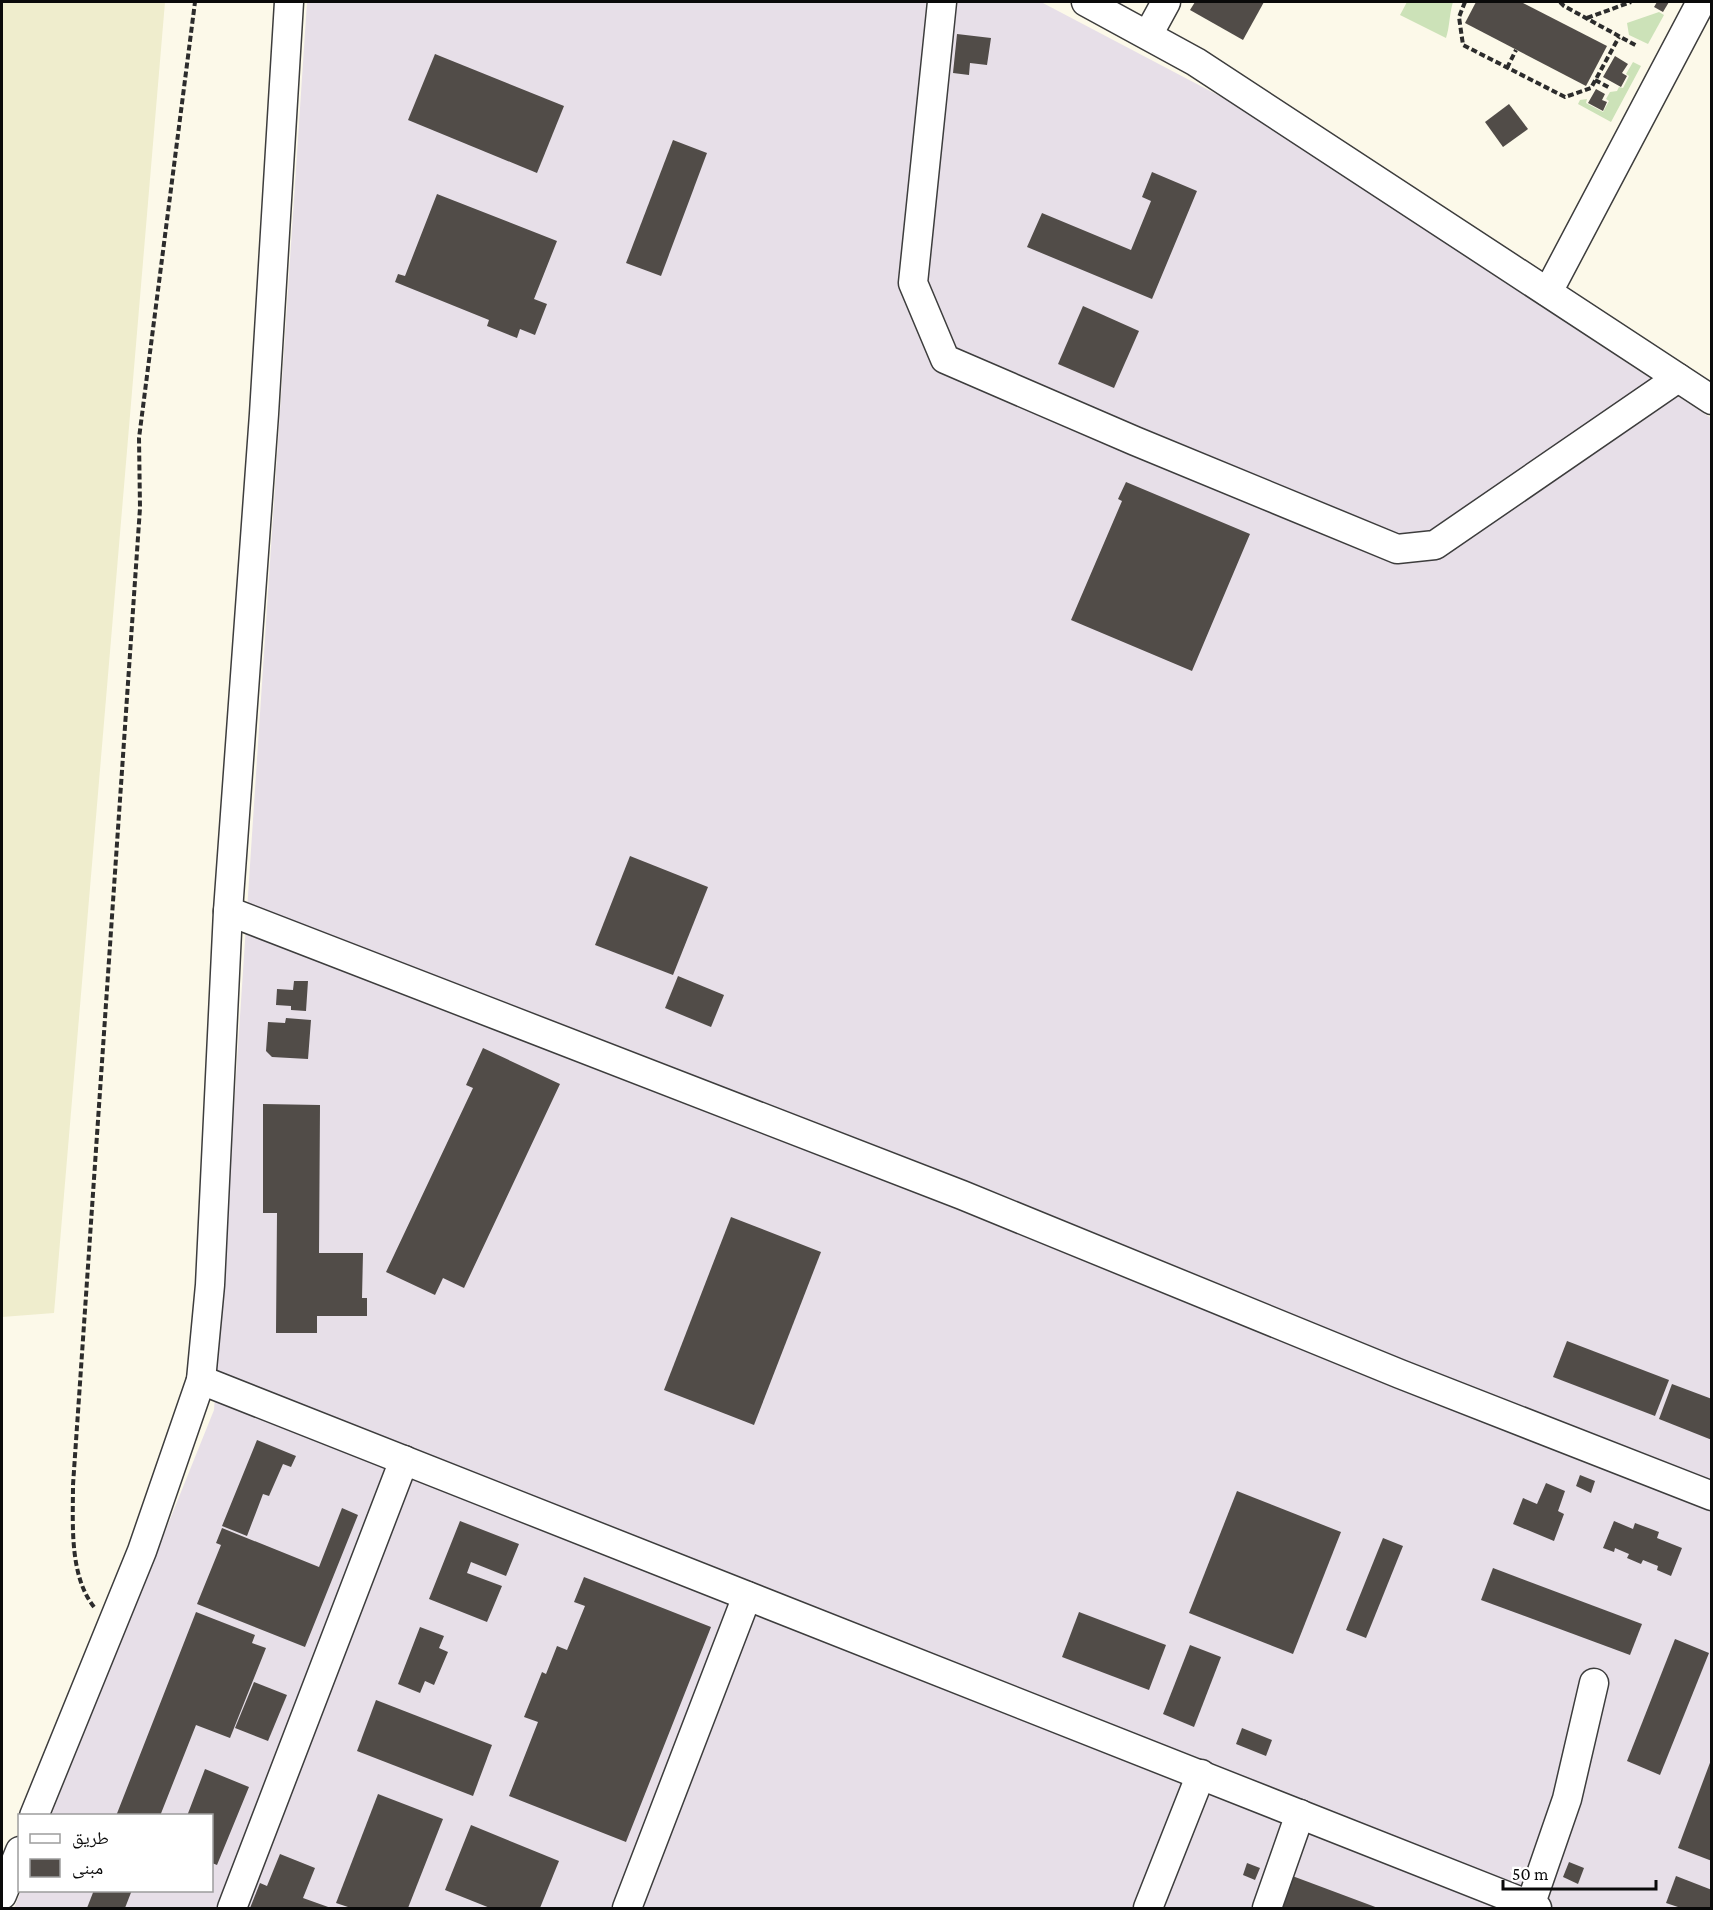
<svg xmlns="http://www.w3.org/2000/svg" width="1713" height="1910" viewBox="0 0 1713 1910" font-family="'Crimson Pro','Noto Naskh Arabic',serif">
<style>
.industrial{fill:#e7dfe8}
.farmland{fill:#efedcd}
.green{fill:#cce2b8}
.building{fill:#514c48}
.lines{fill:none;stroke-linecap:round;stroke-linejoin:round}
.minor-casing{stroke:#3d3d3d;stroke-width:31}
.path{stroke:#2c2c2c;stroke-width:4;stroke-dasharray:6 3;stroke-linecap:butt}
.minor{stroke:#fff;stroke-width:28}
</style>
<rect width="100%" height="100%" fill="#fcf9e9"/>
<polygon class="industrial" points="307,2 1041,2 1233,103 1711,418 1711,1908 14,1908 21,1891 212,1890 212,1816 51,1815 214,1410"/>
<polygon class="farmland" points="2,2 165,2 54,1313 2,1317"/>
<g class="green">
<path d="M1407,2H1453C1449,15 1450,26 1446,38L1400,15Z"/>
<polygon points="1659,12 1664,15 1648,44 1629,35 1627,23"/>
<polygon points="1633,62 1641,66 1611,122 1578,104 1580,100 1587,99 1586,103 1603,112 1609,101 1606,99 1610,92 1617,91 1619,87 1623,88 1629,76 1626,74"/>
</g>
<g class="building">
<polygon points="1195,2 1264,2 1243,40 1190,10"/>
<polygon points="1476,2 1521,2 1607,46 1586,86 1465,23"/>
<polygon points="1657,2 1669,2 1663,12 1654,7"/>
<polygon points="957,34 991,38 987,65 970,63 969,75 953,73"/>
<polygon points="435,54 564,106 537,173 408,120"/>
<polygon points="1615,56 1628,64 1622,73 1627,76 1621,87 1603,77"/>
<polygon points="1596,89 1605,94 1602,100 1607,102 1603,111 1588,103"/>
<polygon points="1509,104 1528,129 1503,147 1485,122"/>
<polygon points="673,140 707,153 661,276 626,263"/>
<polygon points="1152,172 1197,191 1152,299 1027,247 1042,213 1131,250 1151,201 1142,197"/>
<polygon points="437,194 557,241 534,299 547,304 535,335 520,329 517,338 487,326 489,320 395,282 398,274 405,276"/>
<polygon points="1083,306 1139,331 1114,388 1058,364"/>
<polygon points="1126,482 1250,534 1192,671 1071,620 1122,501 1118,499"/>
<polygon points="630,856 708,887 673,975 595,945"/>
<polygon points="678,976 724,995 711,1027 665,1008"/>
<polygon points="294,981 308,981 306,1011 291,1010 291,1006 276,1005 277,989 293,990"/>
<polygon points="286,1018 311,1020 308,1059 272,1057 266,1051 268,1022 285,1023"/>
<polygon points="483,1048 560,1084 464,1288 443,1278 435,1295 386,1272 473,1088 466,1085"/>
<polygon points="263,1104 320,1105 319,1253 363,1253 362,1298 367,1298 367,1316 317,1316 317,1333 276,1333 277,1213 263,1213"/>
<polygon points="731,1217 821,1252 754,1425 664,1390"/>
<polygon points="1567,1341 1669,1380 1655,1416 1553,1377"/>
<polygon points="1672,1384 1712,1399 1712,1440 1659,1419"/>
<polygon points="257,1440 296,1456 291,1467 283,1464 269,1496 263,1494 247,1536 222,1526"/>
<polygon points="1580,1475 1595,1481 1591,1493 1576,1486"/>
<polygon points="1546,1483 1565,1491 1558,1511 1564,1514 1554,1541 1513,1524 1523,1498 1537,1504"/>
<polygon points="1237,1491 1341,1532 1293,1654 1189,1613"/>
<polygon points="342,1508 358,1515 305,1647 197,1604 221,1545 216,1543 222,1528 319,1567"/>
<polygon points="460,1521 519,1544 506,1576 471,1562 467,1573 502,1586 487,1622 429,1599"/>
<polygon points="1614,1521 1633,1529 1635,1523 1659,1532 1657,1538 1682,1548 1671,1576 1657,1570 1658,1566 1643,1560 1641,1564 1627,1558 1629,1554 1615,1548 1614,1552 1603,1548"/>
<polygon points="1383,1538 1403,1546 1366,1638 1346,1630"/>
<polygon points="1493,1568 1642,1624 1630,1655 1481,1600"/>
<polygon points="584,1577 711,1627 626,1842 509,1796 538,1722 524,1717 542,1672 546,1674 557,1646 567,1650 585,1606 574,1602"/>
<polygon points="196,1612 255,1635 252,1643 266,1648 230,1738 196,1725 160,1816 116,1816"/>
<polygon points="1079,1612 1166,1645 1149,1690 1062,1657"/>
<polygon points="420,1627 444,1636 439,1648 448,1652 434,1685 425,1681 420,1693 398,1684"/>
<polygon points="1675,1639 1709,1653 1660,1775 1627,1761"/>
<polygon points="1190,1645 1221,1657 1194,1727 1163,1714"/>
<polygon points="254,1682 287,1695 268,1741 235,1728"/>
<polygon points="376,1700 492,1745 473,1796 357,1751"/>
<polygon points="1242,1728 1272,1740 1266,1756 1236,1744"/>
<polygon points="1711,1760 1712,1760 1712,1861 1678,1848"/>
<polygon points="205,1769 249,1787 217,1865 212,1863 212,1816 187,1816"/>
<polygon points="378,1794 443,1819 408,1908 351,1908 336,1903"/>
<polygon points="471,1825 559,1861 540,1908 490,1908 445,1890"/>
<polygon points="280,1854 315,1868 303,1898 331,1908 250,1908 260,1883 267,1886"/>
<polygon points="1569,1862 1584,1868 1578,1884 1563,1877"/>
<polygon points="1247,1863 1260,1868 1255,1880 1243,1875"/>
<polygon points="1287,1874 1378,1908 1274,1908"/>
<polygon points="1676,1876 1712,1890 1712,1908 1681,1908 1666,1903"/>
<polygon points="94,1890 132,1890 125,1908 87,1908"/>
</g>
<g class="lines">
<defs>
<g id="minor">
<polyline points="942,2 913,283 945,359 1135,441 1397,549 1435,545 1678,378"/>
<polyline points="1086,2 1196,62 1712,400"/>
<polyline points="1148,35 1166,2"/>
<polyline points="1548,292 1701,2"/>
<polyline points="228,911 962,1195 1400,1374 1712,1496"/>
<polyline points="201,1380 1537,1908"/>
<polyline points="34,1816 142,1551 201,1380 210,1285 228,911 264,414 289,2"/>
<polyline points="2,1895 20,1851"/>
<polyline points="1530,1906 1567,1799 1594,1683"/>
<polyline points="232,1908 404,1460"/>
<polyline points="627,1908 747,1596"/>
<polyline points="1148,1908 1201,1774"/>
<polyline points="1267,1908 1300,1814"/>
</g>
</defs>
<use href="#minor" class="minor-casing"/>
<g class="path">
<polyline points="1465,2 1459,17 1463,45 1565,97 1591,88 1619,37"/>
<polyline points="1560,2 1564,6 1637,46"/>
<polyline points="1587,18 1631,2"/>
<polyline points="1507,68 1516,50"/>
<polyline points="1595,80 1610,88"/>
<path d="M94,1607C69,1575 73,1524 73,1485L140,508L139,438L195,2"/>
</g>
<use href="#minor" class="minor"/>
</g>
<rect width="1713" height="1910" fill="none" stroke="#0a0a0a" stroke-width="6"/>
<rect x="18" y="1814" width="195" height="78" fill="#ffffff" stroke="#9d9d9d" stroke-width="1.5"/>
<rect x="30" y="1834" width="30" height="9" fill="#ffffff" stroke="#9d9d9d" stroke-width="1.5"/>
<text x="72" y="1844" font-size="18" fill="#0a0a0a">طريق</text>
<rect x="30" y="1859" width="30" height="18" fill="#514c48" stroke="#9d9d9d" stroke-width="1.5"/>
<text x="72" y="1874" font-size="18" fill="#0a0a0a">مبنى</text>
<path d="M1503 1880v9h153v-9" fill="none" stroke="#0a0a0a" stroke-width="3"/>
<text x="1512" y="1880" font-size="18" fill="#0a0a0a" stroke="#ffffff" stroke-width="4.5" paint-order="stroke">50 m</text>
</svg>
